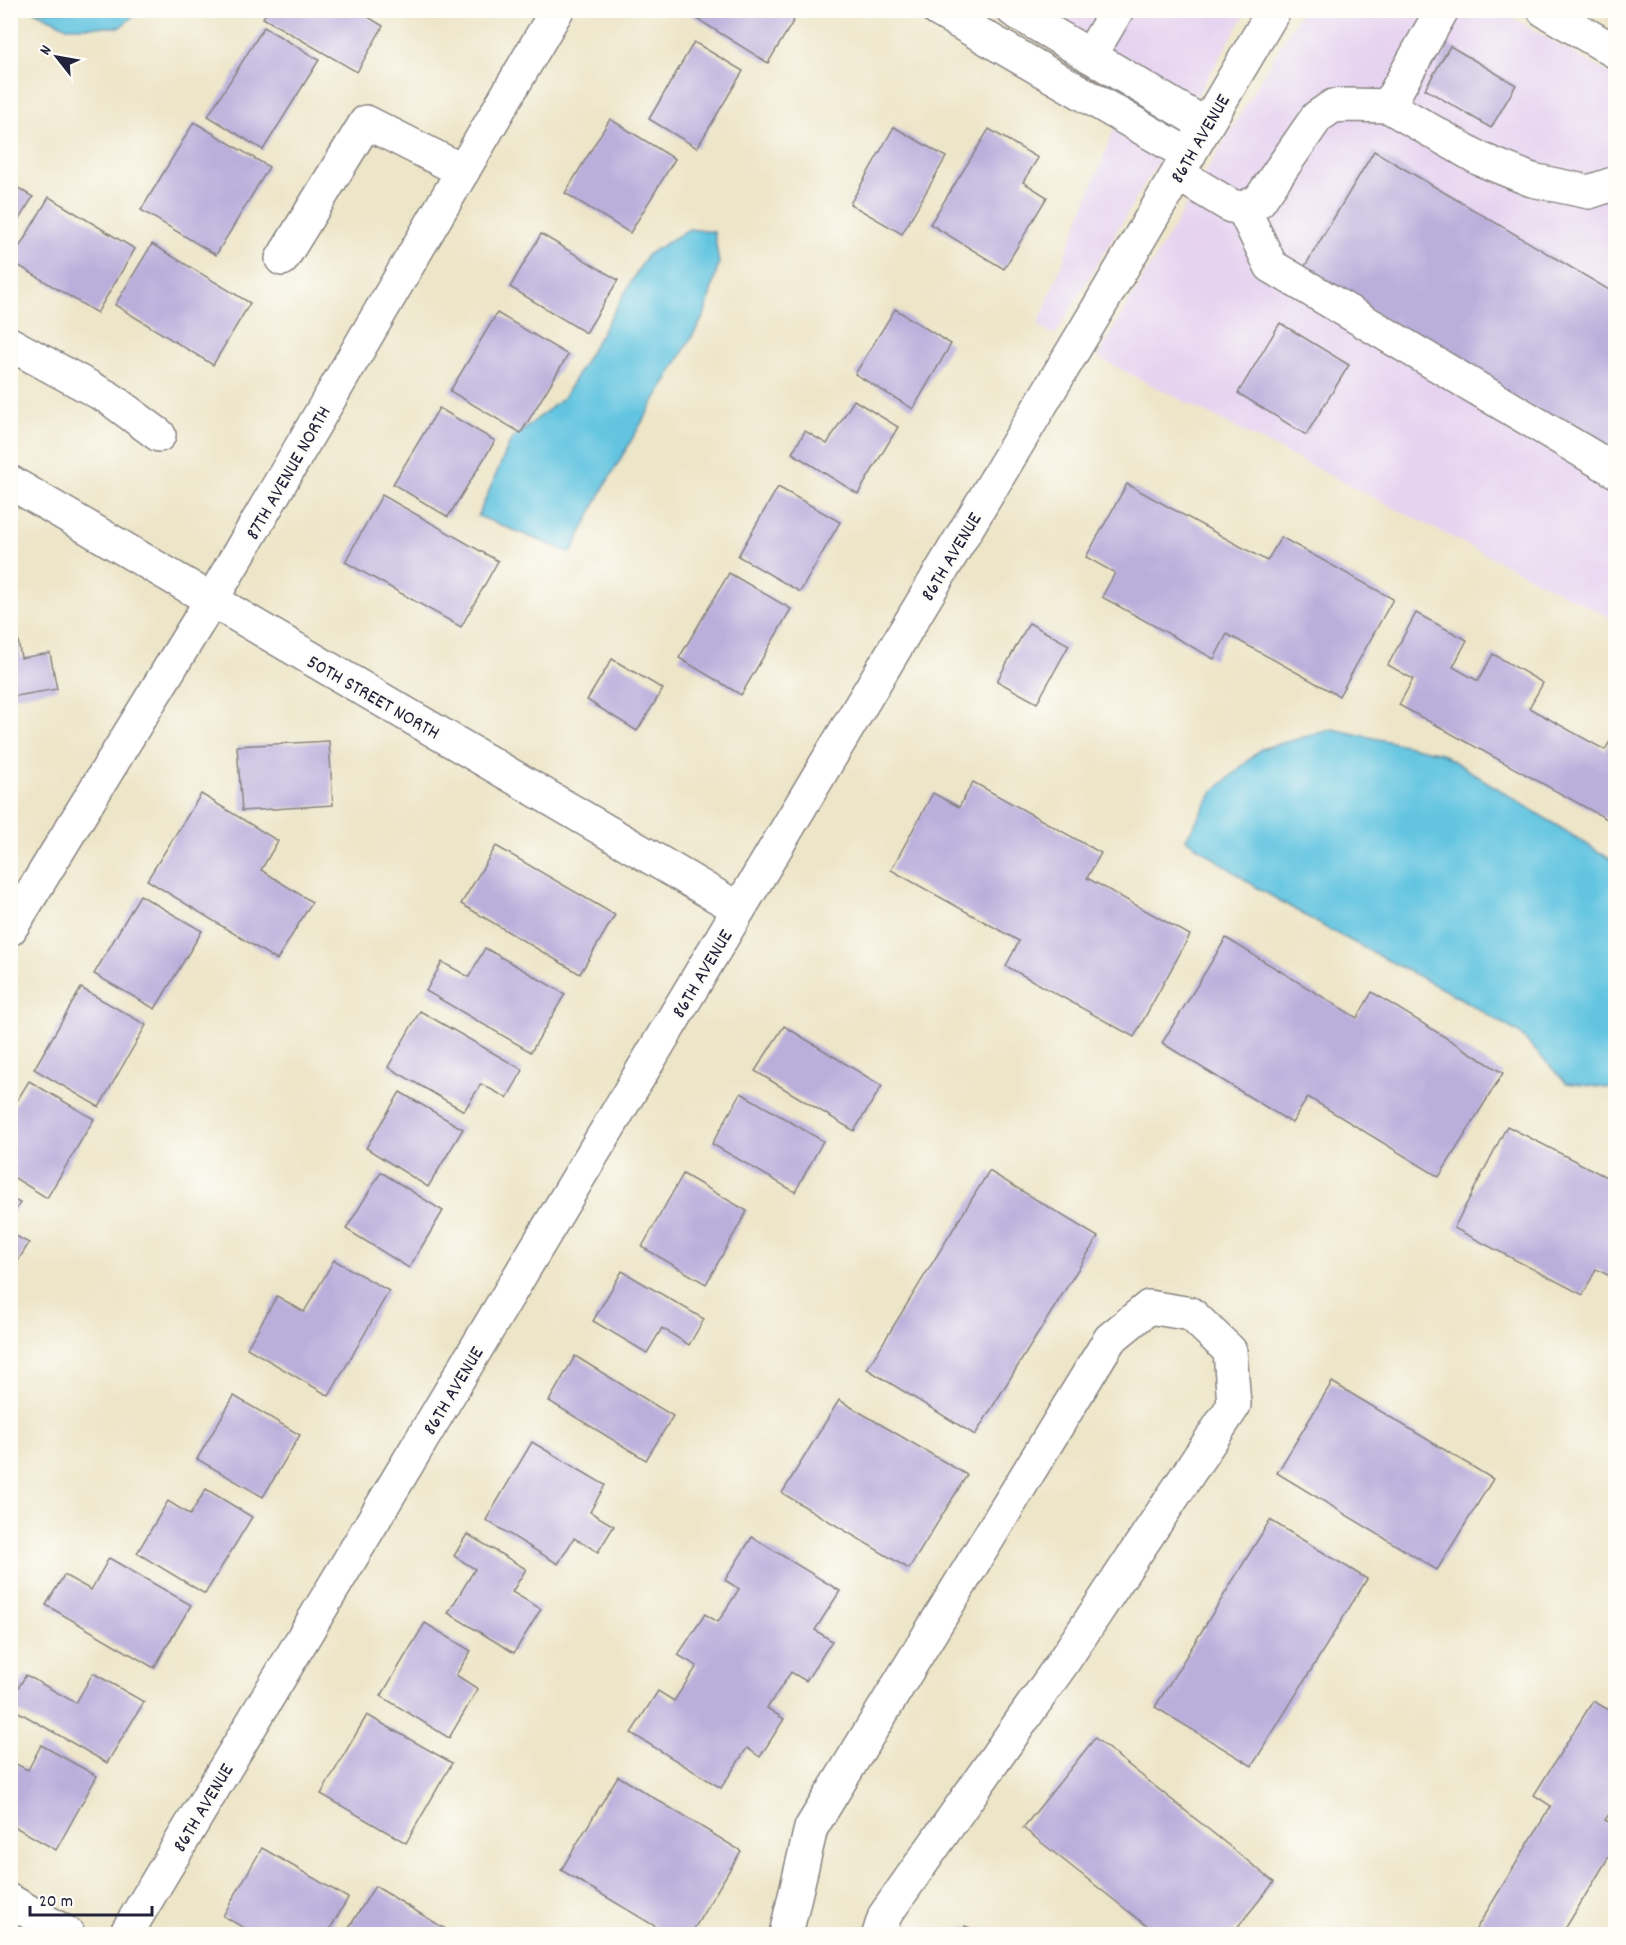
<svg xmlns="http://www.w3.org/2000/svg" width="1626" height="1945" viewBox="0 0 1626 1945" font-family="Dekko,sans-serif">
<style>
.built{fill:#e6d3f0}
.water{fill:#62c4e0;stroke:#42738e;stroke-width:1.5}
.building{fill:#baafdb}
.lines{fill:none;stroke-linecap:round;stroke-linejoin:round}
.minor-casing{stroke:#888482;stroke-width:36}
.major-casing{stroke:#888482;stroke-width:36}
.minor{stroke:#fff;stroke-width:33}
.major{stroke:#fff;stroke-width:33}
.labels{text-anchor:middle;stroke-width:4.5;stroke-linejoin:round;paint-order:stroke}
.street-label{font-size:20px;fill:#22223b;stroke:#fdfcf7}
</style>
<rect width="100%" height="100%" fill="#fdfcf7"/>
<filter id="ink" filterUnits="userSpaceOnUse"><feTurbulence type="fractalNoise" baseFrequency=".0167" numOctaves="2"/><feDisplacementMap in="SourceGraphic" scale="12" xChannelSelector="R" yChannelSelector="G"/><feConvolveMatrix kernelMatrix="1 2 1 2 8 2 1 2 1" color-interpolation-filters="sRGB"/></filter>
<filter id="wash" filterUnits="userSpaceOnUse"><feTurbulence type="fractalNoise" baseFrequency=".008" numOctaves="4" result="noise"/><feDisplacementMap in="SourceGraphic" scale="24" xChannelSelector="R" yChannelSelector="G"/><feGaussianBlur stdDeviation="1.35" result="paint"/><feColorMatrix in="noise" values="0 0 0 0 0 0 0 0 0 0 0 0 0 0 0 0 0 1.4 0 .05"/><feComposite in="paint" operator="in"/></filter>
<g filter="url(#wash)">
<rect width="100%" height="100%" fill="#ede5c8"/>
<g class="built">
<polygon points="990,11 1247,11 1055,335 1038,326 1130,88"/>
<polygon points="1301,11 1501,11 1615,77 1615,620 1097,357"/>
</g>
<g class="water">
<polygon points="34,11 140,11 120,27 67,27"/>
<polygon points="689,229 714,232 719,263 704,316 604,487 571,553 478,516 511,440 564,397 647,255"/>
<polygon points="1333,729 1441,753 1615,862 1615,1089 1566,1083 1519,1033 1458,997 1330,930 1256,887 1186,839 1213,792 1261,749"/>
</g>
<g id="blocks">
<g class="building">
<polygon points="268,10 357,10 383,26 357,72 263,18"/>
<polygon points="683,10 800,10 768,63"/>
<polygon points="264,27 319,60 263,150 208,116"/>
<polygon points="694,42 743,71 697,148 649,119"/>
<polygon points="1450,46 1516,85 1491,128 1425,89"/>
<polygon points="610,119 675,159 630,233 565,193"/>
<polygon points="194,122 269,167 216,255 141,210"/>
<polygon points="894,127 946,157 902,234 850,204"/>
<polygon points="989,129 1038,158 1023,182 1047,197 1004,269 930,224"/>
<polygon points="1374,151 1616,294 1616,456 1302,271"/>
<polygon points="10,183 33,197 10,233"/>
<polygon points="49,197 135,249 97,313 11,261"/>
<polygon points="541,234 618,280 586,333 510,287"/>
<polygon points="152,244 250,303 213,365 115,305"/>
<polygon points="895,309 951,344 913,409 855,374"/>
<polygon points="497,313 568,355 521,433 450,391"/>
<polygon points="1280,323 1349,365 1306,435 1238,393"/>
<polygon points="854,400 898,427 858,494 792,453 805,431 827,444"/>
<polygon points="439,408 495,441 448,517 393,484"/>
<polygon points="1127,484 1267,561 1281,537 1393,599 1339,696 1227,634 1214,659 1102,597 1115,573 1086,557"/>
<polygon points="778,487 840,522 800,592 738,556"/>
<polygon points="382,495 498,561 461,627 345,562"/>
<polygon points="729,573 791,609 741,695 679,658"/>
<polygon points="1416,613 1467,640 1453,667 1478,681 1493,654 1543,683 1529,708 1605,750 1616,731 1616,824 1399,705 1413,679 1388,665"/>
<polygon points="15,623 21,658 50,653 57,689 10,697 10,624"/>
<polygon points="1029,623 1069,645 1037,703 997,681"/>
<polygon points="612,659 663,689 637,731 587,700"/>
<polygon points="329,741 333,805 242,811 237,746"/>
<polygon points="973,782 1101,853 1087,878 1190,935 1134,1037 1006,966 1019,941 891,870 933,793 959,807"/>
<polygon points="201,794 278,841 261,870 312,902 277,960 147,880"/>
<polygon points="496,846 615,915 580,974 461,904"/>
<polygon points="140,895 202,931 155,1009 94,974"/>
<polygon points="1226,938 1357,1018 1372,992 1503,1073 1439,1177 1308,1097 1292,1123 1162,1043"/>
<polygon points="485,948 565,994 531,1052 426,991 442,962 469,977"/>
<polygon points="81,988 146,1025 99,1107 34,1069"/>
<polygon points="420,1011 523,1070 507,1098 481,1084 464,1111 388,1067"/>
<polygon points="784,1026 882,1086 854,1131 755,1071"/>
<polygon points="29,1081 94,1119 47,1198 10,1175 10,1112"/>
<polygon points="400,1092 463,1129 428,1187 366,1148"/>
<polygon points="741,1093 823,1141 795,1192 712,1144"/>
<polygon points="1507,1126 1616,1182 1616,1279 1596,1269 1583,1295 1454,1228"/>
<polygon points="989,1171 1098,1237 975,1435 867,1369"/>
<polygon points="381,1172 443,1211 409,1268 346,1229"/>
<polygon points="683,1174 747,1211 706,1284 642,1247"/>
<polygon points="10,1198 20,1203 10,1219"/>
<polygon points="10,1233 29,1243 10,1274"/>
<polygon points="334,1260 389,1291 329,1396 247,1348 277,1296 304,1312"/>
<polygon points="622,1271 704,1319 689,1345 662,1328 647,1353 593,1321"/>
<polygon points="575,1356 673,1416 646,1460 549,1401"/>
<polygon points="1332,1382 1493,1479 1437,1570 1277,1473"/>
<polygon points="234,1396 300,1435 263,1497 197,1459"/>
<polygon points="839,1400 967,1475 909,1569 782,1493"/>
<polygon points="532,1442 605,1485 590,1512 614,1526 598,1552 574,1538 558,1564 486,1520"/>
<polygon points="206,1489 252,1517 205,1594 137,1553 168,1501 190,1515"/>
<polygon points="1270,1520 1367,1579 1252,1766 1155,1707"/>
<polygon points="467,1534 526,1569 512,1592 541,1609 514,1653 448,1613 475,1569 454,1556"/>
<polygon points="752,1537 840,1591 815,1630 832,1641 806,1681 791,1672 767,1708 784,1719 760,1757 747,1748 721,1788 631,1733 658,1691 674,1701 697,1666 678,1655 705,1614 718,1622 739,1589 725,1580"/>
<polygon points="109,1558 191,1605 154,1668 46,1605 64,1575 91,1590"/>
<polygon points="425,1623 471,1651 456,1675 478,1689 449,1738 381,1696"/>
<polygon points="93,1673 144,1702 107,1763 10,1707 10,1701 26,1675 76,1703"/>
<polygon points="1593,1701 1616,1714 1616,1804 1605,1820 1616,1826 1616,1845 1562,1934 1473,1934 1551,1806 1534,1795"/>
<polygon points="367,1715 452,1763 406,1843 321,1794"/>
<polygon points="1095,1738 1274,1882 1232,1934 1157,1934 1023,1828"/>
<polygon points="41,1745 97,1776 56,1850 10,1824 10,1761 28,1770"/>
<polygon points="618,1776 741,1851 691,1934 668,1934 561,1870"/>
<polygon points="262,1848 348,1898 327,1934 255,1934 223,1916"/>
<polygon points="375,1886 452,1933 450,1934 345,1934"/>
<polygon points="965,1926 986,1934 961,1934"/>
</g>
</g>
</g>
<g filter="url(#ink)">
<use href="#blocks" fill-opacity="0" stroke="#888482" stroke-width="1.5"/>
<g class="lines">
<defs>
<g id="minor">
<polyline points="938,10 1189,155"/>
<polyline points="1013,10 1206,125"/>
<polyline points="1090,56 1117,10"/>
<polyline points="1388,106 1442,10"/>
<polyline points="1178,174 1231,206 1243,208 1259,201 1317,117 1333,106 1349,105 1388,106 1480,159 1532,180 1589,192 1616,183"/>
<polyline points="1243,208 1271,266 1616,471"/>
<polyline points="282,259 366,122 463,171"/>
<polyline points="10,344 109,398 159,435"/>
<polyline points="10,482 739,909"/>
<polyline points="10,929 211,601 557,10"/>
<polyline points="10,1901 68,1934"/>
<polyline points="126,1934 1086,329 1274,10"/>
<polyline points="786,1934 811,1828 1110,1339 1149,1307 1191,1314 1230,1351 1234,1405 1061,1665 885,1915 879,1934"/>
</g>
<polyline id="major" points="1544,10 1616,52"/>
</defs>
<use href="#minor" class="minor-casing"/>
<use href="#major" class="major-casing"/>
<use href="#minor" class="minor"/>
<use href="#major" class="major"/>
</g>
</g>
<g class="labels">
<g class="street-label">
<text transform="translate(1199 138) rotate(-60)" y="7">86TH AVENUE</text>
<text transform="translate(287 472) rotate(-60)" y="7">87TH AVENUE NORTH</text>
<text transform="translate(950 556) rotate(-59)" y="7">86TH AVENUE</text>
<text transform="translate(374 696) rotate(30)" y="7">50TH STREET NORTH</text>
<text transform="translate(701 973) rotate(-59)" y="7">86TH AVENUE</text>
<text transform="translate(452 1390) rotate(-59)" y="7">86TH AVENUE</text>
<text transform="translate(202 1807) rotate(-59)" y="7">86TH AVENUE</text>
</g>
</g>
<rect width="1626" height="1945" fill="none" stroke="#fdfcf7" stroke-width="36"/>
<g transform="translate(57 57) rotate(301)" stroke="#fdfcf7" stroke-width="4.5" paint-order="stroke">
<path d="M0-4.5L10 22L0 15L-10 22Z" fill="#22223b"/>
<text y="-9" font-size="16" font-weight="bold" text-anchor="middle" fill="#22223b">N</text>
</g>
<path d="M30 1906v9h122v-9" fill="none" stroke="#22223b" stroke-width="3"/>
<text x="39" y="1906" font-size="18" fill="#22223b" stroke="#fdfcf7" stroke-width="4.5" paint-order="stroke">20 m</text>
</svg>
